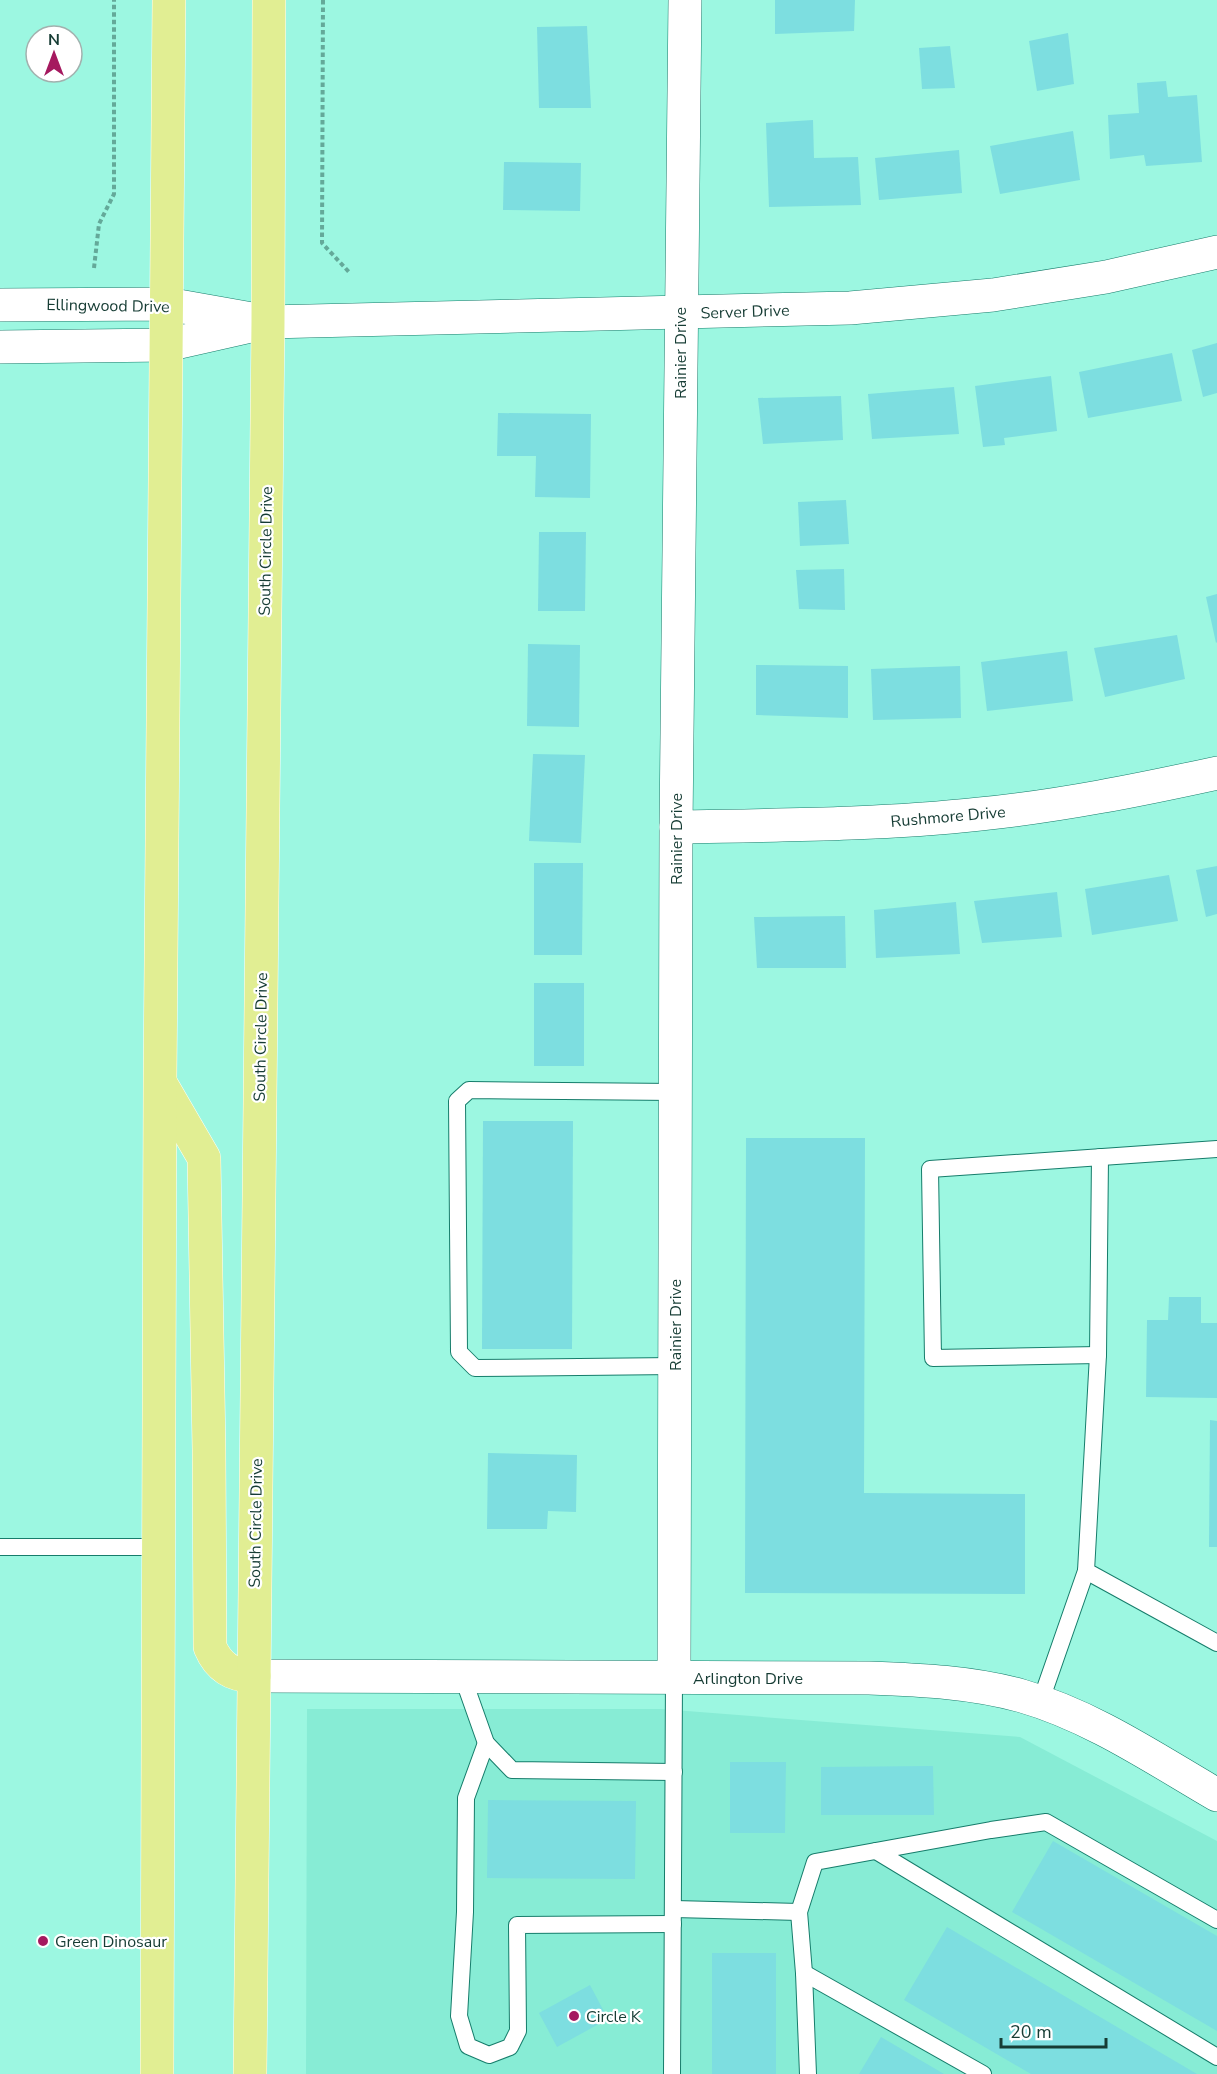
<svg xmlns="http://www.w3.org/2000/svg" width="1217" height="2074" viewBox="0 0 1217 2074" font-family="'Nunito Sans',sans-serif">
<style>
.built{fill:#87ecd5}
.building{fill:#7ddee0}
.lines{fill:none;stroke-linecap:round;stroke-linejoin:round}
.lane-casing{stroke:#167d6b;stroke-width:18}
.street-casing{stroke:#167d6b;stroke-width:34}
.primary-casing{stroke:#fff;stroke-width:34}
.path{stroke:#64a999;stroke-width:4;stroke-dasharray:4.5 3;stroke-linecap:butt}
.lane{stroke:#fff;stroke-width:16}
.street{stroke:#fff;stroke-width:33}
.primary{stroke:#e1ee93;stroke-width:33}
.poi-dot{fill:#a5195f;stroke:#fff;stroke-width:2}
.labels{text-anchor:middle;stroke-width:4.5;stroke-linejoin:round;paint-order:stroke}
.street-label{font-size:16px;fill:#163c34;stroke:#fff}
.poi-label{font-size:16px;fill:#163c34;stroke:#fff;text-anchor:start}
</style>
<rect width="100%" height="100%" fill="#9cf7e1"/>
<polygon class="built" points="307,1709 661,1709 1020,1737 1217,1841 1217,2074 306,2074"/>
<g class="building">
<polygon points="775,0 855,0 854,31 775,34"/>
<polygon points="587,26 591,108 539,108 537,27"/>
<polygon points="1068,33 1074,84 1037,91 1029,41"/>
<polygon points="950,46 955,88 922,89 919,48"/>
<polygon points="1166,81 1168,97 1197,95 1202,162 1146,166 1144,155 1110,159 1108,115 1139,113 1137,83"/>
<polygon points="813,120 814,158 858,157 861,205 769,207 766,123"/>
<polygon points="1073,131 1080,180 1000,194 990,146"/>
<polygon points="959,150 962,193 879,200 875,158"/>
<polygon points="504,162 581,163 580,211 503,210"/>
<polygon points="1217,343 1217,393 1203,397 1192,350"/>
<polygon points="1172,353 1182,401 1088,418 1079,372"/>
<polygon points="1051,376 1057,431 1004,438 1005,445 983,447 975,386"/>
<polygon points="954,387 959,434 872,439 868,394"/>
<polygon points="841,396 843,440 763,444 758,398"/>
<polygon points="498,413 591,414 590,498 535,497 536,456 497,456"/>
<polygon points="846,500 849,544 800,546 798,502"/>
<polygon points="539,532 586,532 585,611 538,611"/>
<polygon points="844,569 845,610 799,609 796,570"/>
<polygon points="1217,594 1217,642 1216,643 1206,597"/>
<polygon points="1177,635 1185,679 1105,697 1094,648"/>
<polygon points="528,644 580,645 579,727 527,726"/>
<polygon points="1067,651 1073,701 987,711 981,662"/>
<polygon points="756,665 848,666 848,718 756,715"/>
<polygon points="960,666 961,718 873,720 871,669"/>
<polygon points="533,754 585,755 581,843 529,841"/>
<polygon points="534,863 583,863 582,955 534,955"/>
<polygon points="1217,866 1217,914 1206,917 1196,870"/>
<polygon points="1169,875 1178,921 1092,935 1085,889"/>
<polygon points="1057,892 1062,937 982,943 974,901"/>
<polygon points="956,902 960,954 876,958 874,910"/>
<polygon points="845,916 846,968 757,968 754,917"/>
<rect x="534" y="983" width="50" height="83"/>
<polygon points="483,1121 573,1121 572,1349 482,1349"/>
<polygon points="746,1138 865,1138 864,1493 1025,1494 1025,1594 745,1593"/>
<polygon points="1169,1297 1201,1297 1201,1323 1217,1323 1217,1398 1146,1397 1147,1320 1168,1320"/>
<polygon points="1210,1420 1217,1421 1217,1547 1209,1547"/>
<polygon points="488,1453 577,1455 576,1512 548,1511 547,1529 487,1529"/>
<polygon points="730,1762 786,1762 785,1833 730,1833"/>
<polygon points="933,1766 934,1815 821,1815 821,1767"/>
<polygon points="488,1800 636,1801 635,1879 487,1878"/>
<polygon points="1053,1841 1217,1936 1217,2031 1012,1912"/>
<polygon points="947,1927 1197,2074 1031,2074 904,2000"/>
<rect x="712" y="1953" width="64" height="121"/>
<polygon points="590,1985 608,2019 557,2047 539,2013"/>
<polygon points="881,2037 944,2074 859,2074"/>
</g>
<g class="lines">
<defs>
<g id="lane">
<polyline points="1100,1157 1098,1355 1086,1571 1217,1643"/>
<polyline points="1098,1355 933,1358 930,1169 1217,1149"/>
<polyline points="675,1366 475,1368 459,1352 457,1101 469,1090 675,1092"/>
<polyline points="0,1547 158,1547"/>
<polyline points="463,1678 486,1743 512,1770 674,1772"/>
<polyline points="1040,1703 1086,1571"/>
<polyline points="486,1743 466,1798 465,1912 459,2016 468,2046 489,2055 510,2047 518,2031 517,1925 673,1924"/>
<polyline points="876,1851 1217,2057"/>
<polyline points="674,1909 799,1912"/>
<polyline points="804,1973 983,2074"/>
<polyline points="672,2074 674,1678"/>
<polyline points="808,2074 804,1973 799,1912 815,1862 991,1830 1046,1822 1217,1920"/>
</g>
<g id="street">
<polyline points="0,305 167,304 268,322 850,308 993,295 1106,277 1217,252"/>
<polyline points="0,347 167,345 251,326"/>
<path d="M676,827C778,825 879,825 980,814C1060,806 1139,790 1217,773"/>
<path d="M254,1676L869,1678C921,1680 972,1682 1022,1696C1092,1716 1155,1759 1217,1795"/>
<polyline points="674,1678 676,827 685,0"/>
</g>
<g id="primary">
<path d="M161,1084L204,1158L209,1450L210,1647C218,1666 232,1676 254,1676"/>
<polyline points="157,2074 160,1082 169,0"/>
<polyline points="250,2074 268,322 269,0"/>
</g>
</defs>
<use href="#lane" class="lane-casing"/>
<use href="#street" class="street-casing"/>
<use href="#primary" class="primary-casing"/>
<g class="path">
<polyline points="323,0 322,243 349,272"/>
<polyline points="94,268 99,224 114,194 114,0"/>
</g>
<use href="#lane" class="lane"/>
<use href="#street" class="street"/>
<use href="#primary" class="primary"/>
</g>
<g class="poi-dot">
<circle cx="43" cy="1941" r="6"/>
<circle cx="574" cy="2016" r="6"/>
</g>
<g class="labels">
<g class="street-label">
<text transform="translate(108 305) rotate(1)" y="6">Ellingwood Drive</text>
<text transform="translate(745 311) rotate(-2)" y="6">Server Drive</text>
<text transform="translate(680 353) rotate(-90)" y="6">Rainier Drive</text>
<text transform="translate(265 551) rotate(-89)" y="6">South Circle Drive</text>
<text transform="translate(948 816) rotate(-5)" y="6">Rushmore Drive</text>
<text transform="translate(676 839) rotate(-90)" y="6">Rainier Drive</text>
<text transform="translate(260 1037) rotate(-89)" y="6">South Circle Drive</text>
<text transform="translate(675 1325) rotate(-90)" y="6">Rainier Drive</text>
<text transform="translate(255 1523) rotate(-89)" y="6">South Circle Drive</text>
<text x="748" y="1684">Arlington Drive</text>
</g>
<g class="poi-label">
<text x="55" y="1947">Green Dinosaur</text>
<text x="586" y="2022">Circle K</text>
</g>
</g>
<g transform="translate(54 54)"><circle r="28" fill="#ffffff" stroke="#a2b1ae" stroke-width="1.5"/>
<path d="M0-4.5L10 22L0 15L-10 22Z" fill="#a5195f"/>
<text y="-9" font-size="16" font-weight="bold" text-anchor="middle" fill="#163c34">N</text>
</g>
<path d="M1001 2038v9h105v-9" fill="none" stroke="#163c34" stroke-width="3"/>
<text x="1010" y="2038" font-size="18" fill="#163c34" stroke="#ffffff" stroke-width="4.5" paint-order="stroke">20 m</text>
</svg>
